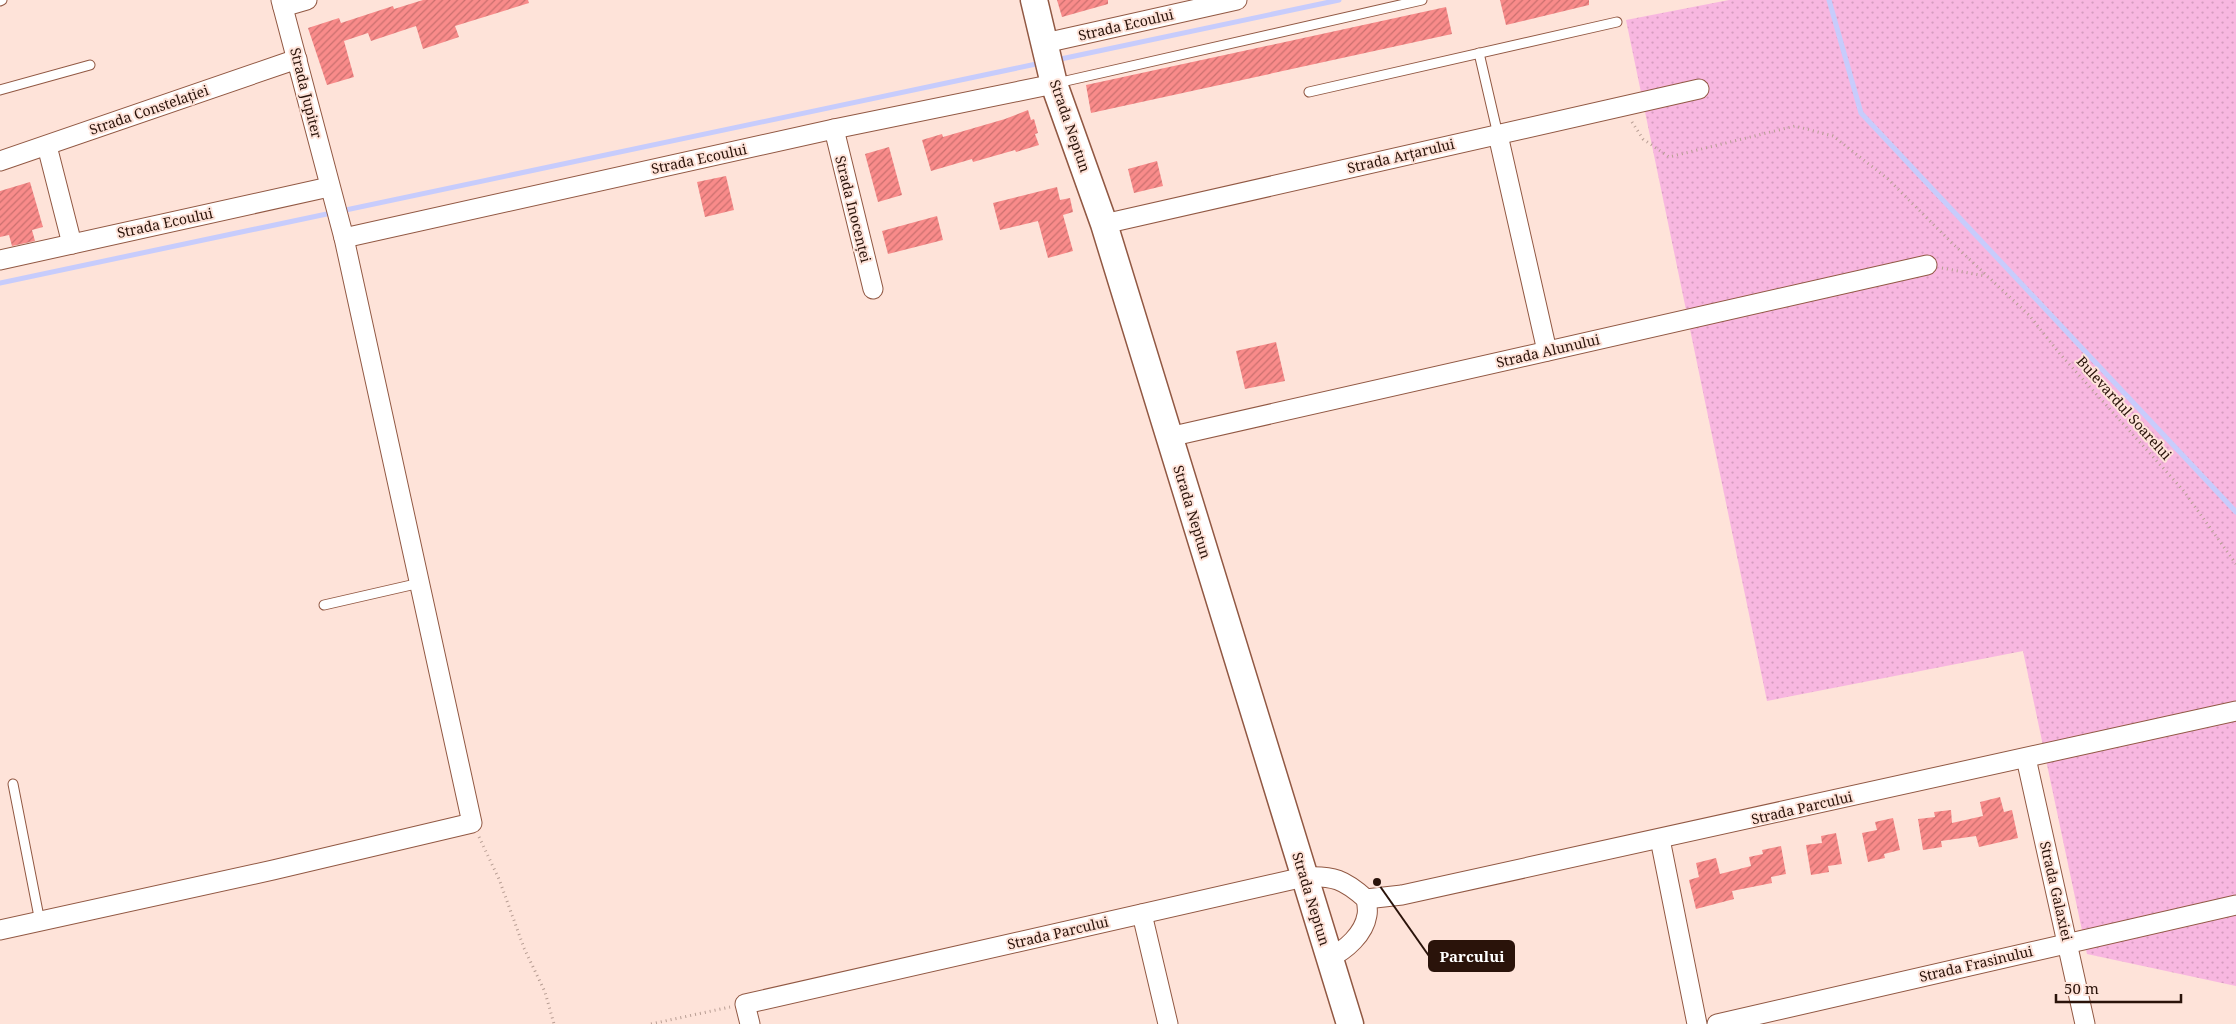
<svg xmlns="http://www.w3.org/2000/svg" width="2236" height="1024" viewBox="0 0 2236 1024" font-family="'Noto Serif',serif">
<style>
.grass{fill:url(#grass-dots)}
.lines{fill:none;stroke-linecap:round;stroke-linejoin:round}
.stream{stroke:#c7ccfc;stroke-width:5}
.building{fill:url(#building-hatch)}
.lane-casing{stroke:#915843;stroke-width:11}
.street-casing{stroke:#915843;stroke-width:21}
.secondary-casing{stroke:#915843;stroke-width:29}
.path{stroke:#b79d93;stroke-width:3;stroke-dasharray:1 4;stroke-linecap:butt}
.lane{stroke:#fff;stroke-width:9}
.street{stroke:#fff;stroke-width:19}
.secondary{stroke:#fff;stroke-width:26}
.labels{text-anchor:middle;stroke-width:4;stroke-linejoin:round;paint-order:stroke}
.street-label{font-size:14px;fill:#2a130a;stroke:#fee3d9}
.leader{fill:none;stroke:#2a130a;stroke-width:2}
.callout-dot{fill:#2a130a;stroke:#fee3d9;stroke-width:2}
.callout{fill:#2a130a;stroke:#2a130a;stroke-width:2}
.callout-label{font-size:15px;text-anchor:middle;font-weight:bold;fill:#fff}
</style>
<defs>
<pattern id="grass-dots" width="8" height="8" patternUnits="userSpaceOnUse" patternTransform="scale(1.25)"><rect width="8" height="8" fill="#f8b7e0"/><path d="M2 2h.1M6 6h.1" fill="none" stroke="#d59cbf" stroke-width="1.8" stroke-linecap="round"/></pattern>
<pattern id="building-hatch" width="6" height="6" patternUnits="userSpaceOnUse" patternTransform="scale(1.25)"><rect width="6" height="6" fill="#f98b8a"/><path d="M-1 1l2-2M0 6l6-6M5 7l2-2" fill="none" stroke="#ca706f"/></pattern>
</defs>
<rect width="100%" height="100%" fill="#fee3d9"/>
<polygon class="grass" points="1729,0 2236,0 2236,986 2087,954 2023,651 1767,701 1626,20"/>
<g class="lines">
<g class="stream">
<polyline points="1829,0 1861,113 2236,512"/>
<polyline points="1056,60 1339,0"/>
<polyline points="0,283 1041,63"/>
</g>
</g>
<g class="building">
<polygon points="423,0 528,0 529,3 455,26 459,37 423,49 416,26 371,41 368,33 344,41 354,77 327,85 308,28 339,18 341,23 393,6 394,9"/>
<polygon points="1057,0 1108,0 1108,4 1062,17"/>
<polygon points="1500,0 1589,0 1589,5 1506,25"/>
<polygon points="1446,7 1452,34 1091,113 1086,85"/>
<polygon points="1028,110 1031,120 1034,119 1038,133 1035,134 1039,145 1016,152 1015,150 973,162 972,159 931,171 922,140 942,134 943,137 1005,119"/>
<polygon points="889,147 902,195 878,202 865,154"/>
<polygon points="1157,161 1163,186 1134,193 1128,169"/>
<polygon points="726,176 734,210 705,217 697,182"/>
<polygon points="30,182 43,227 32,230 35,241 12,246 9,235 0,237 0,191"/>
<polygon points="1057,187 1060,200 1070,198 1073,212 1063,215 1073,251 1048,258 1038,221 1000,230 993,203"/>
<polygon points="937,216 943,240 888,254 882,231"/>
<polygon points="1276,342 1285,381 1245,389 1236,351"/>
<polygon points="2000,797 2004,812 2012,810 2018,838 1979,847 1976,836 1941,841 1942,847 1923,850 1918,819 1935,817 1934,812 1951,810 1952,823 1983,816 1980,802"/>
<polygon points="1893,818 1900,850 1884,854 1885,858 1868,862 1862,833 1877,830 1875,822"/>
<polygon points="1836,833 1842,864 1828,866 1829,872 1811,875 1806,845 1822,843 1821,836"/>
<polygon points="1781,846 1786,874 1771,877 1772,883 1732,891 1734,899 1696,909 1689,880 1699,877 1696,863 1716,858 1720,874 1751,866 1749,857 1763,854 1762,850"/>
</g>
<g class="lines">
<defs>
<g id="lane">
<polyline points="0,1 2,0"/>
<polyline points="1479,53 1498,135"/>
<polyline points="1057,83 1422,0"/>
<polyline points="0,90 90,65"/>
<polyline points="1309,92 1617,22"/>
<polyline points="324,605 420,583"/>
<polyline points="13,784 40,922"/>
</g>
<g id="street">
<polyline points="283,7 307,0"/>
<polyline points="1045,43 1237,0"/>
<polyline points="834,129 873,289"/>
<polyline points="1498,135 1547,351"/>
<polyline points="47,146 72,244"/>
<polyline points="0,161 297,59"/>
<polyline points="1104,224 1699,89"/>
<polyline points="344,238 834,129 1054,84"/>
<polyline points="0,260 329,187"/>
<polyline points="1169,437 1927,265"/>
<polyline points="2026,758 2085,1024"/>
<polyline points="1660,839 1697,1024"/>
<polyline points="1366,899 1402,895 2236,711"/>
<polyline points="1142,914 1168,1024"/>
<polyline points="0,930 273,870 472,823 344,238 281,0"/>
<path d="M750,1024L745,1004L1304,877C1333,875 1345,880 1366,899C1367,904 1368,910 1367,915C1364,934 1346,950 1329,958"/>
<polyline points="1717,1024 2236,905"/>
</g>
<polyline id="secondary" points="1034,0 1054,84 1104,224 1350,1024"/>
</defs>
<use href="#lane" class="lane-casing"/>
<use href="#street" class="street-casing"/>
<use href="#secondary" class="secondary-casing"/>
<g class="path">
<polyline points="1632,122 1643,139 1669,157 1795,126 1833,136 1888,179 1951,242 2029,315 2060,354 2183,490 2236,564"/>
<polyline points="1942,268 1985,276"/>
<polyline points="479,837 499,879 524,948 545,992 554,1024"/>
<polyline points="651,1024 730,1007"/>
</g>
<use href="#lane" class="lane"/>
<use href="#street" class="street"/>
<use href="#secondary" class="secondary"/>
</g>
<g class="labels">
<g class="street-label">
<text transform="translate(1126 25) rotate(-13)" y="5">Strada Ecoului</text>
<text transform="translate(306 93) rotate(76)" y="5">Strada Jupiter</text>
<text transform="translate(149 110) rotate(-19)" y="5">Strada Constelației</text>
<text transform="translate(1070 126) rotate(71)" y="5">Strada Neptun</text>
<text transform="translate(1401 156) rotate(-13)" y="5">Strada Arțarului</text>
<text transform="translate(699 159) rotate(-12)" y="5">Strada Ecoului</text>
<text transform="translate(853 209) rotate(76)" y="5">Strada Inocenței</text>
<text transform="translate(165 223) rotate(-12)" y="5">Strada Ecoului</text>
<text transform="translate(1548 351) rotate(-13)" y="5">Strada Alunului</text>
<text transform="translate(2124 408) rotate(48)" y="5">Bulevardul Soarelui</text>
<text transform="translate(1192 512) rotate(73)" y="5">Strada Neptun</text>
<text transform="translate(1802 808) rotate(-13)" y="5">Strada Parcului</text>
<text transform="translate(2056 891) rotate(77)" y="5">Strada Galaxiei</text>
<text transform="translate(1311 899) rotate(73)" y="5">Strada Neptun</text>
<text transform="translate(1058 933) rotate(-13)" y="5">Strada Parcului</text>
<text transform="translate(1976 964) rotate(-13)" y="5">Strada Frasinului</text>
</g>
</g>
<path class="leader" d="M1377 882L1429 956"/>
<circle class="callout-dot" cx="1377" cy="882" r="5"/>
<rect class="callout" x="1429" y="941" width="85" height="30" rx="5"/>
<g class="callout-label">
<text x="1472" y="962">Parcului</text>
</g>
<path d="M2056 994v8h125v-8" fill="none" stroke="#2a130a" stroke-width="2.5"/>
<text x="2064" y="994" font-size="15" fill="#2a130a" stroke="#fee3d9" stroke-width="4" paint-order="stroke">50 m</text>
</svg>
